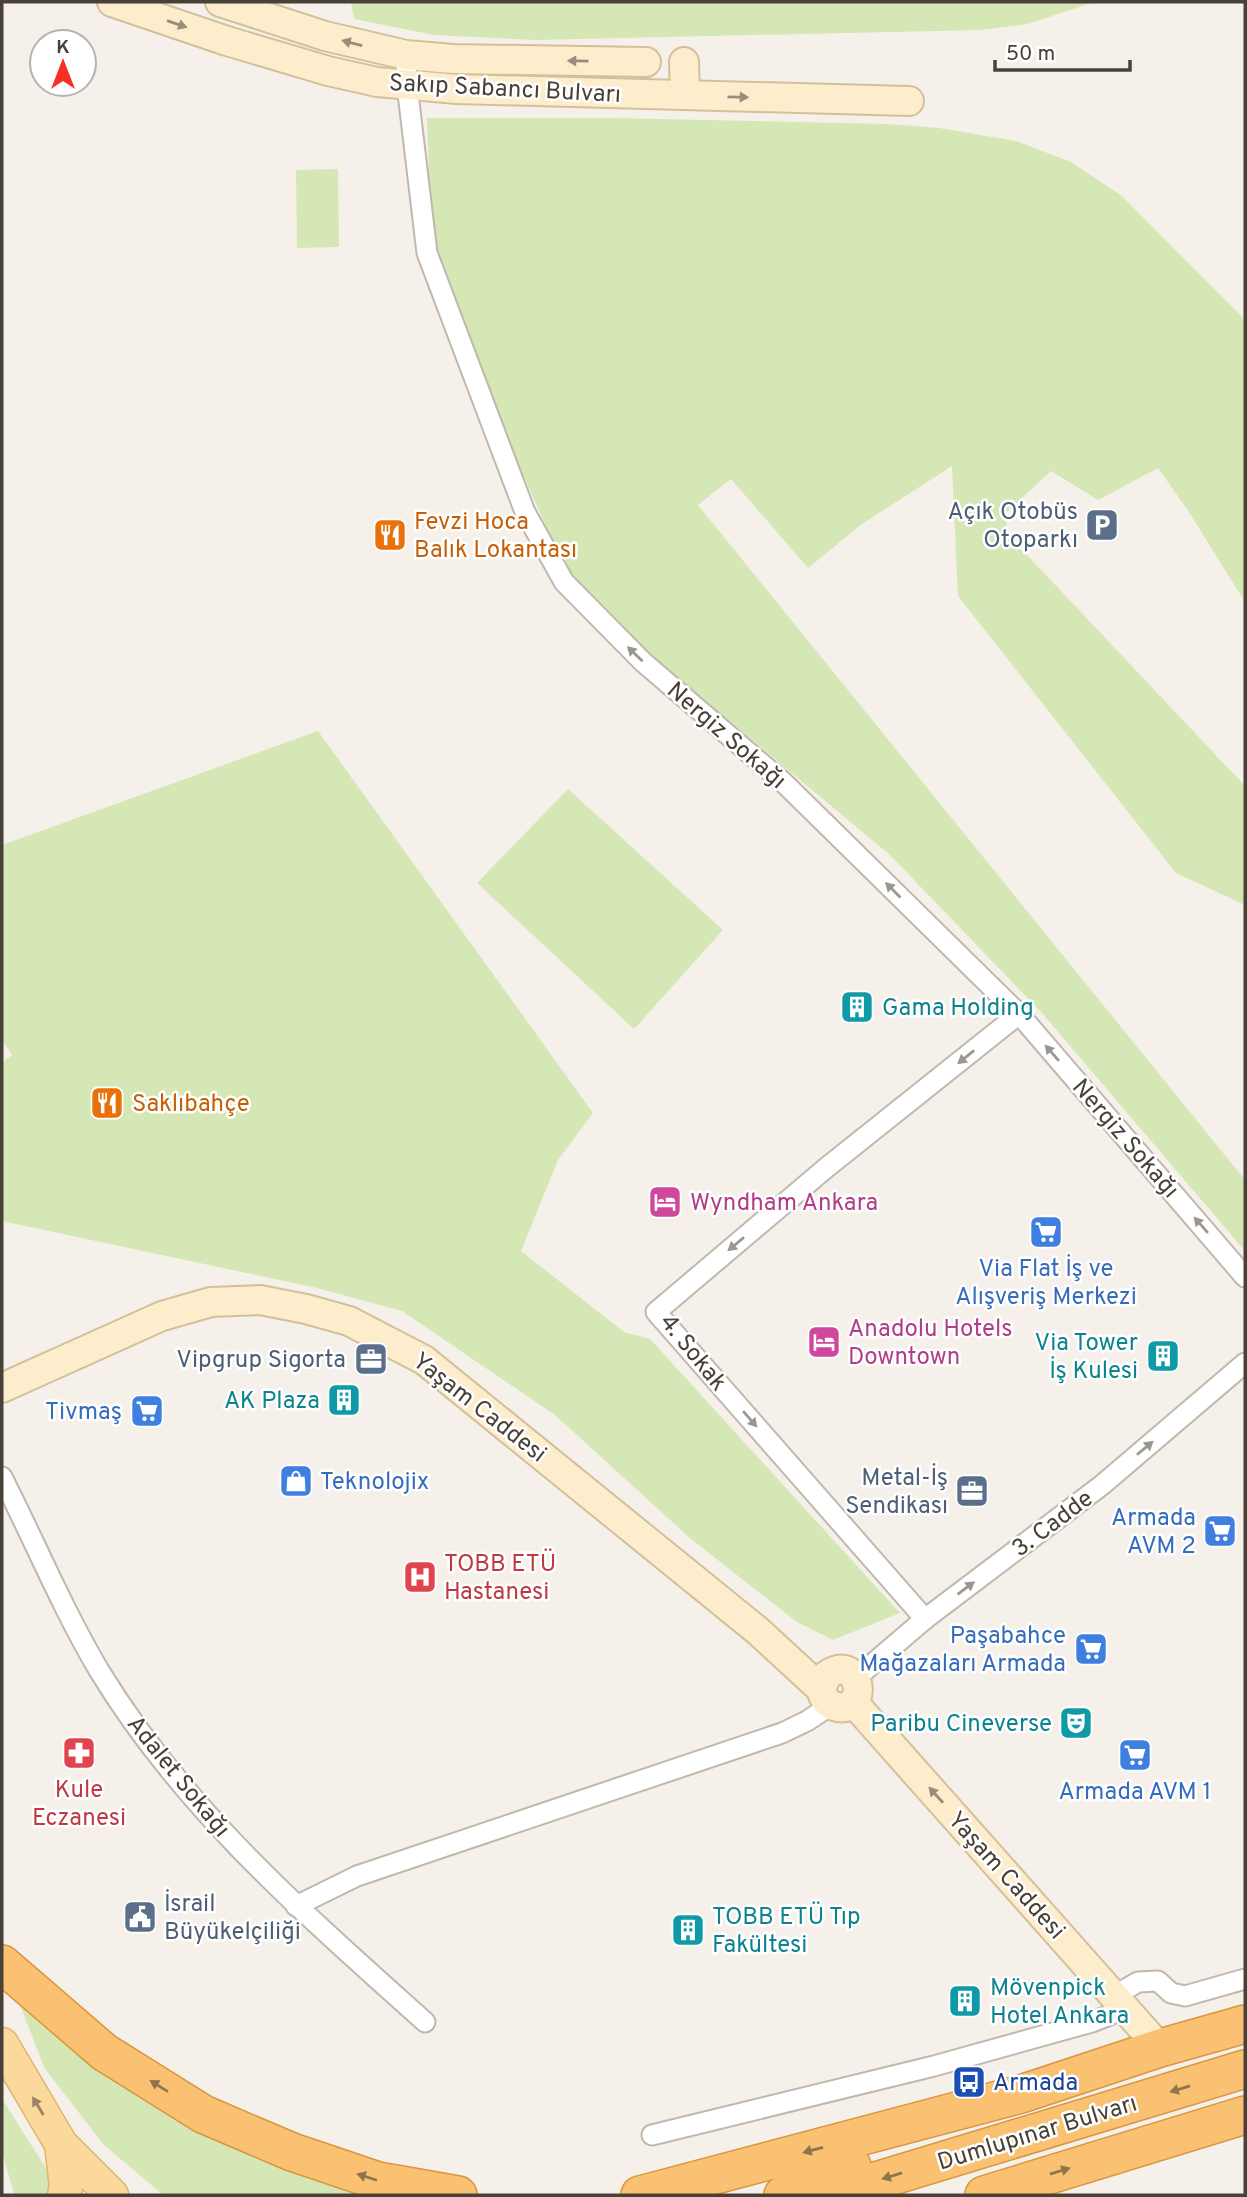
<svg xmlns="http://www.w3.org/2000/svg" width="1247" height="2197" viewBox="0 0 1247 2197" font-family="Overpass,sans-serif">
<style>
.green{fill:#d4e7b5}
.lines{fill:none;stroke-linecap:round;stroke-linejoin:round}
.street-casing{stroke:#c0b8ad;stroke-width:23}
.secondary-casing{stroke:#d3c09b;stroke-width:32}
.primary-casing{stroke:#e1b56c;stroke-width:35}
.highway-casing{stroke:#d99540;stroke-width:40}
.street{stroke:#fff;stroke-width:19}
.secondary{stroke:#fdedcc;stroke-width:28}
.primary{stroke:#fbd99d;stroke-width:32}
.highway{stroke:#f9c171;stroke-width:37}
.oneway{fill:#998e7b}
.oneway2{fill:#9a9692}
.oneway3{fill:#8f744f}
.oneway4{fill:#998565}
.labels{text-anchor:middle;stroke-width:5;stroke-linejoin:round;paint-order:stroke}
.street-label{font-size:24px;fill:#484138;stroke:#fff}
.service-label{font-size:24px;fill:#4e5e75;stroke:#fff;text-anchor:end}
.food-label{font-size:24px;fill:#c56008;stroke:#fff;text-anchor:start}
.culture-label{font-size:24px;fill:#0d838f;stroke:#fff;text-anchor:start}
.hotel-label{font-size:24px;fill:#b23c85;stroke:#fff;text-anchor:start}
.shop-label{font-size:24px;fill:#366cbe;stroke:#fff;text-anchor:end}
.health-label{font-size:24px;fill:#be3a42;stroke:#fff;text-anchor:start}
.transit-label{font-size:24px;fill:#164399;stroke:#fff;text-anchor:start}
</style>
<rect width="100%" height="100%" fill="#f5f1ea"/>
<g class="green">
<polygon points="351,2 1094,2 1028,24 980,30 536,40 434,35 354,19"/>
<polygon points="427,118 613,118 888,124 939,128 1016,141 1071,162 1122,196 1245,320 1245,602 1189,512 1158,468 1098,500 1051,471 1007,512 1006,537 1027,555 1245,786 1245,905 1176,873 958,596 952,466 862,524 808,568 731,479 698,505 1245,1180 1245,1251 1042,1013 890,855 642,648 585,591 562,562 485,389 435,254 430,209"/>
<polygon points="338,169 339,247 297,248 296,170"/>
<polygon points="318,731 593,1113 558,1160 521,1251 624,1332 650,1339 900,1613 833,1640 797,1622 691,1539 555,1415 402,1311 317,1288 2,1221 2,1063 12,1055 2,1040 2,845"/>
<polygon points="568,789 723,930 634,1029 477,883"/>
<polygon points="14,1990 75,2039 398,2195 163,2195 104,2145 45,2069"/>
<polygon points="2,2099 51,2176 52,2195 14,2194 2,2151"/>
</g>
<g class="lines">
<defs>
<g id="street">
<polyline points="406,55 407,85 427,253 525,512 564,582 643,662 783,782 1019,1014 1245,1277"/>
<path d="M2,1477C35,1542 63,1610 100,1672C184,1810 306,1915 425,2022"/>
<polyline points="925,1619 656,1312 826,1168 1019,1014"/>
<polyline points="856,1678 925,1619 1102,1485 1245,1363"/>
<polyline points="296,1906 357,1876 782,1733 807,1721 831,1705"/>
<polyline points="652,2135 934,2066 1092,2022 1110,2015 1126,1989 1138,1982 1158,1981 1171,1993 1185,1996 1245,1979"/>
</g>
<g id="secondary">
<polyline points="112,2 227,41 328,71 377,82 457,89 909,101"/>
<polyline points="220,2 325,36 406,55 453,59 646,62"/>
<polyline points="684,62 685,95"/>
<path d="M2,1388L162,1316L211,1302L260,1300L306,1309L349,1321L424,1360L758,1631L821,1689C823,1697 826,1703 834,1706C870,1718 863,1651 827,1675L821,1689"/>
<polyline points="853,1702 1160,2048"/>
</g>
<g id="primary">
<polyline points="2,2044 61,2144 112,2195"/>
<polyline points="61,2144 66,2187 64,2195"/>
</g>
<g id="highway">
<polyline points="2,1964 104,2052 203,2114 292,2152 378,2181 458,2195"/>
<polyline points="640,2195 1021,2094 1160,2048 1245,2024"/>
<polyline points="783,2195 852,2166"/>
<polyline points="830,2195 1245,2069"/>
<polyline points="984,2195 1245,2115"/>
</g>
</defs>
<use href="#street" class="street-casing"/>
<use href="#secondary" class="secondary-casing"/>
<use href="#primary" class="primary-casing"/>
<use href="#highway" class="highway-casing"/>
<use href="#street" class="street"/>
<use href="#secondary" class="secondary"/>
<use href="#primary" class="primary"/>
<use href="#highway" class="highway"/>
</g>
<defs><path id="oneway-solid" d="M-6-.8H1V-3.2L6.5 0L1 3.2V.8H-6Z" transform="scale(1.75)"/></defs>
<g class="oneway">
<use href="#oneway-solid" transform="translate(177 24) rotate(19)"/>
<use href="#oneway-solid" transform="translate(352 43) rotate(-165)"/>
<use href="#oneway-solid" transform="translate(578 61) rotate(-179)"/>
<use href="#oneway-solid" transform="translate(738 97) rotate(1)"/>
<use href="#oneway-solid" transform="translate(936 1795) rotate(-132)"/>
</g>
<g class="oneway2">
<use href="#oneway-solid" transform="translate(635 654) rotate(-136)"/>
<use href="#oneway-solid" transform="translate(893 890) rotate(-135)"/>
<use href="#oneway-solid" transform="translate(1052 1053) rotate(-131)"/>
<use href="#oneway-solid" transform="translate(966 1057) rotate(141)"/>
<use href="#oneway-solid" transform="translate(1201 1225) rotate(-131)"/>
<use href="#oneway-solid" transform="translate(736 1244) rotate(140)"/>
<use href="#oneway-solid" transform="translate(750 1419) rotate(49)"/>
<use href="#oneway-solid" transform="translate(1145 1448) rotate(-40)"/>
<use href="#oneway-solid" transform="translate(966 1588) rotate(-37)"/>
</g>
<g class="oneway3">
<use href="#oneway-solid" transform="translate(159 2086) rotate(-148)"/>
<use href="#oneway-solid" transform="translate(1180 2089) rotate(163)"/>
<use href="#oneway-solid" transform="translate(813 2150) rotate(165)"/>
<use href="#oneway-solid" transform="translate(1060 2171) rotate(-17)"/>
<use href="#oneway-solid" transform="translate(892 2176) rotate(163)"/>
<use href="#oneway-solid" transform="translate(367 2177) rotate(-162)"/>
</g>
<use class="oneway4" href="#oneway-solid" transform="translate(38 2106) rotate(-121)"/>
<defs>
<symbol id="parking-square" viewBox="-11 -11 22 22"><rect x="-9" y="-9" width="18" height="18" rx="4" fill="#5c6f8a" stroke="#fff"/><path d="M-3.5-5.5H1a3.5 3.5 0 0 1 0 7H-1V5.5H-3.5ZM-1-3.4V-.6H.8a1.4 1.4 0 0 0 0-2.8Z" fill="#fff"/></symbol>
<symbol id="restaurant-square" viewBox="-11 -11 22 22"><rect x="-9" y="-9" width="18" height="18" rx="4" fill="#e8710a" stroke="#fff"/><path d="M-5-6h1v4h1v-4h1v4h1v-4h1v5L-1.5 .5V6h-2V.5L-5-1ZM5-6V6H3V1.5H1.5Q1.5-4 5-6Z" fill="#fff"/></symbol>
<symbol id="building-square" viewBox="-11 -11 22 22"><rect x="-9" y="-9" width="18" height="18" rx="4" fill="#0f9aa8" stroke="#fff"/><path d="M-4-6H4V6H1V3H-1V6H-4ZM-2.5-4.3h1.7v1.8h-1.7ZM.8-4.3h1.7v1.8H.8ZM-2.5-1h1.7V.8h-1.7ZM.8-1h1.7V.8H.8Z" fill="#fff"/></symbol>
<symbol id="hotel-square" viewBox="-11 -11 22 22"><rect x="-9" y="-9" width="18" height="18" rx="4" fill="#d1479c" stroke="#fff"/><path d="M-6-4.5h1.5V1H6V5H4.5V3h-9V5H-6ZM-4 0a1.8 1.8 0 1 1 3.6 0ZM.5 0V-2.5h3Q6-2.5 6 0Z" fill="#fff"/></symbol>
<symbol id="supermarket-square" viewBox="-11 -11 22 22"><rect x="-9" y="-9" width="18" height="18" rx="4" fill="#3f7fe0" stroke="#fff"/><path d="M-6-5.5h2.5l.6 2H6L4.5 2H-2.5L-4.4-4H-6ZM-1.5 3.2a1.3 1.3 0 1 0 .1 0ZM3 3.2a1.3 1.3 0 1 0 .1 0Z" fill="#fff"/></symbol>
<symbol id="office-square" viewBox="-11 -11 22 22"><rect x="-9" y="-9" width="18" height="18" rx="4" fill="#5c6f8a" stroke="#fff"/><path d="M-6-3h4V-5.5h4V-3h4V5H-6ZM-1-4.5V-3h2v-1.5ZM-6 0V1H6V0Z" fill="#fff"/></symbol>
<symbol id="shop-square" viewBox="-11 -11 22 22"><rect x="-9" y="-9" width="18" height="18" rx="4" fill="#3f7fe0" stroke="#fff"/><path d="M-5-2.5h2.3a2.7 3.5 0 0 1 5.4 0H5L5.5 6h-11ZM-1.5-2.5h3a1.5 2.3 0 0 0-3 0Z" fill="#fff"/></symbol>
<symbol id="hospital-square" viewBox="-11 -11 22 22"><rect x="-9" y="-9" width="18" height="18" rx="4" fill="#e0444e" stroke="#fff"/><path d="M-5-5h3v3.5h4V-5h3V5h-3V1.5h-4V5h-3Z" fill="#fff"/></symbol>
<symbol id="theatre-square" viewBox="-11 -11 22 22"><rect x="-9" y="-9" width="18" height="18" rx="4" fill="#0f9aa8" stroke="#fff"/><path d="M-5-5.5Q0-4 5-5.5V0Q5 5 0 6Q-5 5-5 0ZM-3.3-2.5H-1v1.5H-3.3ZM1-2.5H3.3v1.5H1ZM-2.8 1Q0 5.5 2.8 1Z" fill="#fff"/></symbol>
<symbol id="pharmacy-square" viewBox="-11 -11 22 22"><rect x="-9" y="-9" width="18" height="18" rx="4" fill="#e0444e" stroke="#fff"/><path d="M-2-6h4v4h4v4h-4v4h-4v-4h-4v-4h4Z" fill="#fff"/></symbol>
<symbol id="civic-square" viewBox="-11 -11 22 22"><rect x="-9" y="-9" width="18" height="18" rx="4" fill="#5c6f8a" stroke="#fff"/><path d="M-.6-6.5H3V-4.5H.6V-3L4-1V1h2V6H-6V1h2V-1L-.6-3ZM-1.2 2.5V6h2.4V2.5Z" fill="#fff"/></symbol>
<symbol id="bus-square" viewBox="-11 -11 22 22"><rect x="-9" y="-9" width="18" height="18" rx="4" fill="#1a4fb4" stroke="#fff"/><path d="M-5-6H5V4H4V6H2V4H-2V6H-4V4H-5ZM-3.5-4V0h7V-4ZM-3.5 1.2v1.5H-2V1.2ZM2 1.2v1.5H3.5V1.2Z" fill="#fff"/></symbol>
</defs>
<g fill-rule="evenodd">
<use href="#parking-square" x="1083" y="506" width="38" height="38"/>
<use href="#restaurant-square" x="371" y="516" width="38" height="38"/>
<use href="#building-square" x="838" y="988" width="38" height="38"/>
<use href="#restaurant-square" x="88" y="1084" width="38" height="38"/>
<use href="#hotel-square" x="646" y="1183" width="38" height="38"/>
<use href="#supermarket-square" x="1027" y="1213" width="38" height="38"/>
<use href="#hotel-square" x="805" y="1323" width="38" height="38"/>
<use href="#building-square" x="1144" y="1337" width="38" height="38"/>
<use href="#office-square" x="352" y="1340" width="38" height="38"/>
<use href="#building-square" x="325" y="1381" width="38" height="38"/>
<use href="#supermarket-square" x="128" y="1392" width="38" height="38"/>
<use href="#shop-square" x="277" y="1462" width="38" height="38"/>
<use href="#office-square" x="953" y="1472" width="38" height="38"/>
<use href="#supermarket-square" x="1201" y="1512" width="38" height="38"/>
<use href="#hospital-square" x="401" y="1558" width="38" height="38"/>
<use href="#supermarket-square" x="1072" y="1630" width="38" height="38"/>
<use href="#theatre-square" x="1057" y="1704" width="38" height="38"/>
<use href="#pharmacy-square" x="60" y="1734" width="38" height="38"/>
<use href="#supermarket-square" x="1116" y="1736" width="38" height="38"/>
<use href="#civic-square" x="121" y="1898" width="38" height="38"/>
<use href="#building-square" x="669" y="1911" width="38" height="38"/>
<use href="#building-square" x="946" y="1982" width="38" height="38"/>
<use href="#bus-square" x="950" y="2063" width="38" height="38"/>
</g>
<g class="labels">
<g class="street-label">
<text transform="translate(505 88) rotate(3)" y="8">Sakıp Sabancı Bulvarı</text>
<text transform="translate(727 735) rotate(41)" y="8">Nergiz Sokağı</text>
<text transform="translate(1126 1138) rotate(49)" y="8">Nergiz Sokağı</text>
<text transform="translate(694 1352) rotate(51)" y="8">4. Sokak</text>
<text transform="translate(480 1407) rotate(38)" y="8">Yaşam Caddesi</text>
<text transform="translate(1052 1523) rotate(-37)" y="8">3. Cadde</text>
<text transform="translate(179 1776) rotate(51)" y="8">Adalet Sokağı</text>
<text transform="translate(1007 1875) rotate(48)" y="8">Yaşam Caddesi</text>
<text transform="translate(1037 2132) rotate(-17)" y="8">Dumlupınar Bulvarı</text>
</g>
<g class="service-label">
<text x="1078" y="519">Açık Otobüs<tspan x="1078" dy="28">Otoparkı</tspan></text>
<text x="346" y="1367">Vipgrup Sigorta</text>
<text x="948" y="1485">Metal-İş<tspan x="948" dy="28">Sendikası</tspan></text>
<text x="164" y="1911" text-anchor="start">İsrail<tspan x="164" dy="28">Büyükelçiliği</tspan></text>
</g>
<g class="food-label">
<text x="414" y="529">Fevzi Hoca<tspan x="414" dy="28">Balık Lokantası</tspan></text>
<text x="132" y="1111">Saklıbahçe</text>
</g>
<g class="culture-label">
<text x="882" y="1015">Gama Holding</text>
<text x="1138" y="1350" text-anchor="end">Via Tower<tspan x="1138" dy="28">İş Kulesi</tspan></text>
<text x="320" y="1408" text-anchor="end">AK Plaza</text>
<text x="1052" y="1731" text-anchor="end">Paribu Cineverse</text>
<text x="712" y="1924">TOBB ETÜ Tıp<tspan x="712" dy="28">Fakültesi</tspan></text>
<text x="990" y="1995">Mövenpick<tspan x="990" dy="28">Hotel Ankara</tspan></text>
</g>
<g class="hotel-label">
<text x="690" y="1210">Wyndham Ankara</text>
<text x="848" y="1336">Anadolu Hotels<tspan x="848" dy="28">Downtown</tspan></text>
</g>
<g class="shop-label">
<text x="1046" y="1276" text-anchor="middle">Via Flat İş ve<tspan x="1046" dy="28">Alışveriş Merkezi</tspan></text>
<text x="122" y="1419">Tivmaş</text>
<text x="320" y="1489" text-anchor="start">Teknolojix</text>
<text x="1196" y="1525">Armada<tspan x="1196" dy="28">AVM 2</tspan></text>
<text x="1066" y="1643">Paşabahce<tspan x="1066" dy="28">Mağazaları Armada</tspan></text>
<text x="1135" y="1799" text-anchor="middle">Armada AVM 1</text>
</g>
<g class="health-label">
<text x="444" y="1571">TOBB ETÜ<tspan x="444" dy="28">Hastanesi</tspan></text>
<text x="79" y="1797" text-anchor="middle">Kule<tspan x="79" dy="28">Eczanesi</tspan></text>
</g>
<g class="transit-label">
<text x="993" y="2090">Armada</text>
</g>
</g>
<rect width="1247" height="2197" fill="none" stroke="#484138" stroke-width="7"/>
<g transform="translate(63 63)"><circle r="33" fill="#ffffff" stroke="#b6b3af" stroke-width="2"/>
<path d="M0-5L12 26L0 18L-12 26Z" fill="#f33223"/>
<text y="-10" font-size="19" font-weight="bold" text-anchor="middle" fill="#484138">K</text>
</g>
<path d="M995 60v10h135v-10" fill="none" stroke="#484138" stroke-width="3.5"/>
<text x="1006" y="60" font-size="21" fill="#484138" stroke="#ffffff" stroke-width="5" paint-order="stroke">50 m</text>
</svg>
